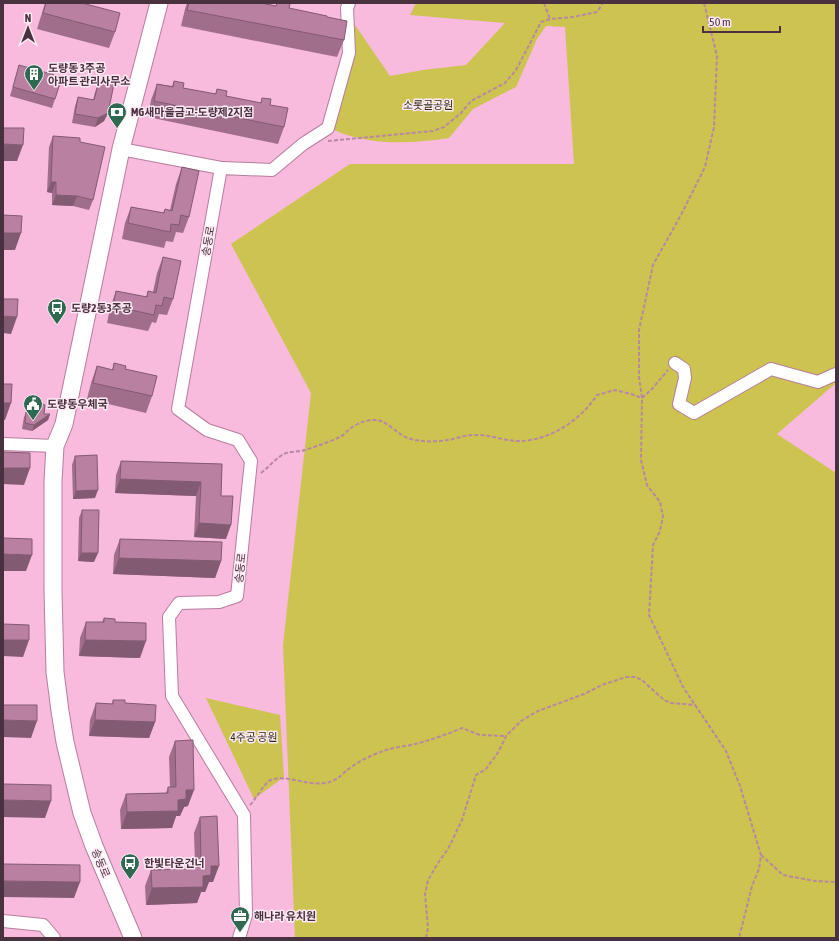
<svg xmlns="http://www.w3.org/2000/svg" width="839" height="941" viewBox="0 0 839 941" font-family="'Asap Condensed','Noto Sans KR',sans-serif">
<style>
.green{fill:#cdc350}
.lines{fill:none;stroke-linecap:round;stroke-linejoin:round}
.street-casing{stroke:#b77d9e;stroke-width:14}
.secondary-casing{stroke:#b77d9e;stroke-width:19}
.path{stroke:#b888a3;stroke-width:2;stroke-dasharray:4 2;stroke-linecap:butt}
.street{stroke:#fff;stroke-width:12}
.secondary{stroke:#fff;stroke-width:17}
.wall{fill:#a06e8a}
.shaded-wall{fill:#825a71}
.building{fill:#ba80a1;stroke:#825a71}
.labels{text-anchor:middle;stroke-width:3;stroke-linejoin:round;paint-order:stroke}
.poi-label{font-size:11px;font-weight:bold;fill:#49313f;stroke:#fdeaf4;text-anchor:start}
.park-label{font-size:11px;fill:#2f2d14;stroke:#fdeaf4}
.street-label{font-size:11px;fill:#49313f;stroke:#fdeaf4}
</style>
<rect width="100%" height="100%" fill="#f8badd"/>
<g class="green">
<path d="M416,3H836V383L777,434L836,473V938H295L283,645L311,393L231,244L350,164H574L565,27L546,26L537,39L516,87L473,109L449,138C411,144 368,146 332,129L352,51L355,25L390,76L423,70L466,65L505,23L410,15Z"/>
<polygon points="206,698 280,715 284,777 254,799"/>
</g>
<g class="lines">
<defs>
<g id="street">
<polyline points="121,149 221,168"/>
<polyline points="675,363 684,369 685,378 679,404 694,413 771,369 818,382 836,374"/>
<polyline points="3,444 55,446"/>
<polyline points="3,921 43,925 54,938"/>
<polyline points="239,938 246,915 244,815 172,696 169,617 179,603 219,602 237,596 251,461 238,440 207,430 178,409 221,168 272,170 303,144 328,128 349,53 347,8 349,3"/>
</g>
<polyline id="secondary" points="133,938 94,846 82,813 65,742 60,711 55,672 53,590 53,482 55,446 64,424 121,149 159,3"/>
</defs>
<use href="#street" class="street-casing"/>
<use href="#secondary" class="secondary-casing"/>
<g class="path">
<polyline points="544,3 550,19"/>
<polyline points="704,3 717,56 714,127 705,167 682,213 653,265 639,330 639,377 642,398 641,460 647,485 660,502 663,516 660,531 653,545 649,615 683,687 726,751 740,786 761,855 759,869 752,886 739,938"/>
<polyline points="328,141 433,131 444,127 461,113 471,101 505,83 516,70 541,22 550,19 573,17 597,12 603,3"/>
<polyline points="642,398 652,389 668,370"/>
<path d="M261,473C268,468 274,460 282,455C288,451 298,452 305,450C317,446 329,442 340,437C344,435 347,431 351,428C358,423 366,420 374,420C387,419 396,435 411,439C422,442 436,442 447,440C456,439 464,435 474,435C488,434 501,440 516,441C548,442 580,421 597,395L615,390L631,394L642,398"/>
<path d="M250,805C256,799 265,782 271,780C285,774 308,786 325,783C341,780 341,773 353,766C362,759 375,754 386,750C396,747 408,746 419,743C433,739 448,734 462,728L480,735L506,736"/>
<polyline points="761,855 783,875 815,881 836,882"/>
<polyline points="426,938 428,928 425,894 428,880 438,863 448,849 462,820 476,775 486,769 499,751 506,736 521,721 538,711 584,694 602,685 626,677 635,677 642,680 664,700 671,703 696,705"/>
</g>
<use href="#street" class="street"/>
<use href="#secondary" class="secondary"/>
</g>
<g class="wall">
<polygon points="45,3 82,3 115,32 109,48 37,29"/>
<polygon points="187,3 261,3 276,6 277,3 289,8 327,17 344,40 337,57 181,26 185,9"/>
<polygon points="19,65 55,99 52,108 10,96"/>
<polygon points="99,81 108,113 104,121 95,127 72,123 75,106 78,97 93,100 96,89"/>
<polygon points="174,81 183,88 215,94 217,89 226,96 261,103 262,98 270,105 284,127 278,144 148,117 151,100 157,84 172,86"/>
<polygon points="53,136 80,142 93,200 89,210 73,206 52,205 52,193 47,192 49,147"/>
<polygon points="182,167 189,217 183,233 176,232 173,242 166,241 164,248 122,239 125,223 131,207 163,213 165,209 170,210 176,184"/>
<polygon points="163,257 173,299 167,315 159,314 156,323 152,322 148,331 107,323 110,308 116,291 146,297 148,291 153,292 157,273"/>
<polygon points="114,363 125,369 152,396 146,413 87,399 91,383 97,366 112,370"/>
<polygon points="37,403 44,414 50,414 48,420 32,431 22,429 24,417 26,412 34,413 35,409"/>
<polygon points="75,456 95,498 73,499 72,465"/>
<polygon points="121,461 222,464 221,496 226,539 194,537 196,496 115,493 116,475"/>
<polygon points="82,510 94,562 78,561 79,518"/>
<polygon points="120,539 221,561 215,578 113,574 114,555"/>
<polygon points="104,618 140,658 79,656 80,638 86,622 102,622"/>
<polygon points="113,700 125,703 155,722 149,738 89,736 90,720 96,703 112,704"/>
<polygon points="175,741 188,806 184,807 180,816 176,816 172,828 121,829 120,810 126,794 166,793 168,787 170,787 169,757"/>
<polygon points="200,817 213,882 209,882 205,892 201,892 197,903 146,905 145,886 151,870 191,869 193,863 195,863 194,833"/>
</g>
<g class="shaded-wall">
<polygon points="108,113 104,121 95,127 98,118"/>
<polygon points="3,144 23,145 17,161 3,161"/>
<polygon points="51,182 56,182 52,193 47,192"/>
<polygon points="56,195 77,196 73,206 52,205"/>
<polygon points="3,233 21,233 15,250 3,250"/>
<polygon points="3,316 17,317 11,334 3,333"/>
<polygon points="3,403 11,403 5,420 3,420"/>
<polygon points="50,414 48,420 32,431 34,425"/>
<polygon points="3,468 30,468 24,485 3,484"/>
<polygon points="120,479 201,482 196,496 115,493"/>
<polygon points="98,490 95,498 73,499 76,491"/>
<polygon points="199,523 231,525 226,539 194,537"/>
<polygon points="81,553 98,553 94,562 78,561"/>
<polygon points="3,554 32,555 26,571 3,571"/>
<polygon points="119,558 221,561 215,578 113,574"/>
<polygon points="3,640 29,640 23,657 3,656"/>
<polygon points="85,640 146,641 140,658 79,656"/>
<polygon points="3,720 37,721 31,738 3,737"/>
<polygon points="95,720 155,722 149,738 89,736"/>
<polygon points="186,790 194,790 188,806 184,807 180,816 176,816 172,828 121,829 127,812 178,800"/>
<polygon points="3,800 51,801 45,818 3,817"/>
<polygon points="211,866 219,866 213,882 209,882 205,892 201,892 197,903 146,905 152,888 203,876"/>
<polygon points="3,881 80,882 74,898 3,897"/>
</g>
<g class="building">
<polygon points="46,3 82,3 120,13 115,32 43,13"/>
<polygon points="189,3 261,3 276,6 277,3 286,3 290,4 289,8 327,16 327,17 347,21 344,40 187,10"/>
<polygon points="19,65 62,77 55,99 13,87"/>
<polygon points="99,81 114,84 108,113 98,118 75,114 78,97 94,100"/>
<polygon points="174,81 184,83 183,88 216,94 217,89 227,91 226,96 261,103 262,98 271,99 270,105 288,108 284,127 154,101 157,84 173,87"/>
<polygon points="3,128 24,128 23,145 3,144"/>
<polygon points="53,136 80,138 80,142 105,147 93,200 77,196 56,195 56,182 51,182"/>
<polygon points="182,167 199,171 189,217 181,215 179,225 171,224 170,232 128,223 131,207 164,213 165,209 172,211"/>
<polygon points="3,215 22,216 21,233 3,233"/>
<polygon points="163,257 181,261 173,299 164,297 162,306 156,305 154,315 113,306 116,291 147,297 148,291 156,293"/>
<polygon points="3,299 18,299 17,317 3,316"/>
<polygon points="114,363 126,366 125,369 157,376 152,396 93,383 97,366 113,370"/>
<polygon points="3,384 12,384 11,403 3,403"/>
<polygon points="37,403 45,405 44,414 50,414 34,425 25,423 26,412 36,413"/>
<polygon points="3,452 30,453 30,468 3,468"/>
<polygon points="97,455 98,490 76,491 75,456"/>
<polygon points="121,461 222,464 221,496 233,496 231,525 199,523 201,482 120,479"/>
<polygon points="82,510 99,510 98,553 81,553"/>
<polygon points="3,538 32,539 32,555 3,554"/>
<polygon points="120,539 222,542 221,561 119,558"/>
<polygon points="104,618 115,619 115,622 146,623 146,641 85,640 86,622 104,622"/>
<polygon points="3,624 29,625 29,640 3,640"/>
<polygon points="113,700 125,700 125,703 156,705 155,722 95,720 96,703 113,704"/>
<polygon points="3,705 37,705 37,721 3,720"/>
<polygon points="193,740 194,790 186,790 186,799 178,800 178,811 127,812 126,794 168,793 168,787 176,787 175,741"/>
<polygon points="3,784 51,785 51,801 3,800"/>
<polygon points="217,816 219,866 211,866 211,875 203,876 203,887 152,888 151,870 193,869 193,863 201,863 200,817"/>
<polygon points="3,864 80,865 80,882 3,881"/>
</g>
<defs>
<symbol id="building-pin" viewBox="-11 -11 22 30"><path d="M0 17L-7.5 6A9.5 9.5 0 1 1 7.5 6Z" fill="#306952" stroke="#fdeaf4"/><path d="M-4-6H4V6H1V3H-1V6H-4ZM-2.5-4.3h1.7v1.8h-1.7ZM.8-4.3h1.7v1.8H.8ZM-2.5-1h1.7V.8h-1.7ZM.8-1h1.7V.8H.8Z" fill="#fff"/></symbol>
<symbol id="bank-pin" viewBox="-11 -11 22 30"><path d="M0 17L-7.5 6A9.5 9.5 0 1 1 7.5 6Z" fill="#306952" stroke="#fdeaf4"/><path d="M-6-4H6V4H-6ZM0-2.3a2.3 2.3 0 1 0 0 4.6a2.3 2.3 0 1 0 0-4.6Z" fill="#fff"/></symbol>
<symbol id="bus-pin" viewBox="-11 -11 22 30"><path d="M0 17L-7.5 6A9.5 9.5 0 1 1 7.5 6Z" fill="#306952" stroke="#fdeaf4"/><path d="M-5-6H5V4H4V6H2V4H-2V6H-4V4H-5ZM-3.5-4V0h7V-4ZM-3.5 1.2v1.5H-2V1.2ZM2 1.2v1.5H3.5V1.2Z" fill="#fff"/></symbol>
<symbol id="civic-pin" viewBox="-11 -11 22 30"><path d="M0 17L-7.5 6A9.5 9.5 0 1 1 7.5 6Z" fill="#306952" stroke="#fdeaf4"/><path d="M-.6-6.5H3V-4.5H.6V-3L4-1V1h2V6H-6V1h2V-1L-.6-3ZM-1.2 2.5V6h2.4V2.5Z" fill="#fff"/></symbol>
<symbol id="office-pin" viewBox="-11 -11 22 30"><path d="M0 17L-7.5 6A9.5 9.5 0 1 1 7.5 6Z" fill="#306952" stroke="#fdeaf4"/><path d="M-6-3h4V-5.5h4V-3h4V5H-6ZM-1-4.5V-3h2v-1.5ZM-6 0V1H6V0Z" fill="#fff"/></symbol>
</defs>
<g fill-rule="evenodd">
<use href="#building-pin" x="23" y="63" width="22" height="30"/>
<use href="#bank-pin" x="106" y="101" width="22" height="30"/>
<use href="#bus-pin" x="46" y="297" width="22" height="30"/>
<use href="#civic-pin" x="22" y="393" width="22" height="30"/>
<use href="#bus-pin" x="119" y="852" width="22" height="30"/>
<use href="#office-pin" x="229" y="905" width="22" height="30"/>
</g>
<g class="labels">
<g class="poi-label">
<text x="48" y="72">도량동 3주공<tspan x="48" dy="13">아파트 관리사무소</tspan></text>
<text x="131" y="116">MG새마을금고-도량제2지점</text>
<text x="71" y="312">도량2동3주공</text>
<text x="47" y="408">도량동우체국</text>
<text x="144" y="867">한빛타운건너</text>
<text x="254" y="920">해나라 유치원</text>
</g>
<g class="park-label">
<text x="428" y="109">소롯골공원</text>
<text x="254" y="741">4주공 공원</text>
</g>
<g class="street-label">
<text transform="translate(208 241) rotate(-80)" y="4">송동로</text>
<text transform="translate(240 568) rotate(-84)" y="4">송동로</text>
<text transform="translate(101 863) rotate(67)" y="4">송동로</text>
</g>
</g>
<rect width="839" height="941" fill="none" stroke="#49313f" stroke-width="8"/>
<g transform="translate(28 28)" stroke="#fdeaf4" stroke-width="3" paint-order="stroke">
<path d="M0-3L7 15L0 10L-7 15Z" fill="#49313f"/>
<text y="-6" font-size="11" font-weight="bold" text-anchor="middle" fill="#49313f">N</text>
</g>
<path d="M703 26v6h77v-6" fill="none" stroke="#49313f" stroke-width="2"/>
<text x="709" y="26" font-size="12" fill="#49313f" stroke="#fdeaf4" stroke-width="3" paint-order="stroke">50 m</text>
</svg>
